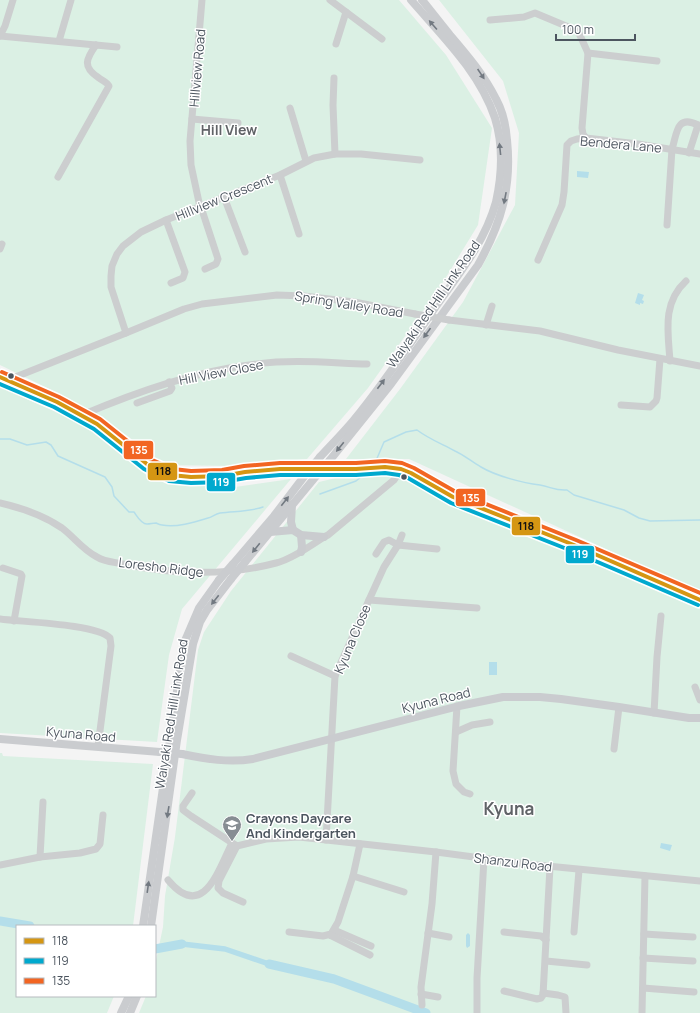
<svg xmlns="http://www.w3.org/2000/svg" width="700" height="1013" viewBox="0 0 700 1013" font-family="Manrope,sans-serif">
<style>
.green{fill:#dbf0e4}
.water{fill:#b4deea}
.lines{fill:none;stroke-linecap:round;stroke-linejoin:round}
.stream{stroke:#b4deea;stroke-width:1.5}
.canal{stroke:#b4deea;stroke-width:5.5}
.river{stroke:#b4deea;stroke-width:9}
.minor{stroke:#cccecf;stroke-width:7}
.major{stroke:#cacccf;stroke-width:8}
.minor-bridge{stroke:#cccecf;stroke-width:7}
.major-bridge{stroke:#cacccf;stroke-width:8}
.bus-1-casing{stroke:#fff;stroke-width:7}
.bus-2-casing{stroke:#fff;stroke-width:7}
.bus-3-casing{stroke:#fff;stroke-width:7}
.bus-1{stroke:#d59613;stroke-width:4}
.bus-2{stroke:#00a9ce;stroke-width:4}
.bus-3{stroke:#f26522;stroke-width:4}
.oneway{fill:#727981}
.bus-dot{fill:#4c555f;stroke:#fff;stroke-width:1.5}
.labels{text-anchor:middle;stroke-width:3;stroke-linejoin:round;paint-order:stroke}
.street-label{font-size:13px;fill:#4c555f;stroke:#fff}
.poi-label{font-size:13px;font-weight:bold;fill:#4c555f;stroke:#fff;text-anchor:start}
.neighbourhood-label{font-size:14px;font-weight:bold;fill:#606367;stroke:#fff}
.district-label{font-size:17px;font-weight:bold;fill:#606367;stroke:#fff}
.line-badge{stroke:#fff;stroke-width:1.5}
.badge-label{font-size:11px;text-anchor:middle;font-weight:bold;fill:#fff}
.pale-badge-label{font-size:11px;text-anchor:middle;font-weight:bold;fill:#111}
</style>
<rect width="100%" height="100%" fill="#f4f4f4"/>
<g class="green">
<polygon points="0,0 399,0 446,55 492,128 478,225 440,287 368,388 307,459 232,466 161,465 129,437 68,398 0,365"/>
<polygon points="439,0 700,0 700,592 409,459 346,459 400,389 463,302 515,205 519,133 503,81"/>
<polygon points="0,387 94,429 153,481 235,487 291,479 182,609 169,655 157,742 0,733"/>
<polygon points="392,473 414,481 441,496 481,515 546,541 700,609 700,1013 139,1013 146,996 155,996 155,965 163,927 165,896 175,837 198,650 204,632 231,591 319,482 340,477"/>
<polygon points="0,753 2,753 3,756 153,764 133,926 17,926 17,996 114,996 107,1013 0,1013"/>
</g>
<g class="water">
<polygon points="577,171 589,172 588,178 577,177"/>
<polygon points="638,293 644,295 642,300 644,301 643,304 640,303 640,305 635,303"/>
<rect x="489" y="662" width="8" height="13"/>
<polygon points="661,843 672,845 670,851 660,848"/>
<polygon points="468,933 470,935 470,946 467,948 466,946 466,935"/>
</g>
<g class="lines">
<g class="stream">
<path d="M0,439H10L27,445L46,442L51,445L58,456L105,477L112,487L114,496L129,512H134C137,516 141,524 147,524C150,524 153,523 156,523C158,524 160,525 162,525C176,528 195,522 208,518C212,517 215,514 220,513C234,511 249,512 263,507"/>
<path d="M375,463L384,442L406,432L417,430C429,439 442,444 455,451C464,455 472,462 481,467C496,476 523,483 540,485C551,487 556,491 567,490L574,495L624,510L639,518L650,521L700,520"/>
<polyline points="320,494 356,481 367,472"/>
</g>
<polyline class="canal" points="182,944 225,949 269,964"/>
<g class="river">
<polyline points="0,921 30,926"/>
<polyline points="155,949 182,944"/>
<polyline points="269,964 334,979 426,1013"/>
</g>
<g class="minor">
<polyline points="330,0 382,39"/>
<polyline points="490,20 524,17 535,13 578,31 588,53 657,61"/>
<polyline points="0,36 117,47"/>
<polyline points="0,36 5,26 13,0"/>
<polyline points="59,41 71,0"/>
<polyline points="336,44 346,12"/>
<polyline points="334,78 333,105 335,154"/>
<polyline points="290,108 306,161"/>
<polyline points="192,119 238,123"/>
<polyline points="586,138 583,134 582,128 588,53"/>
<polyline points="689,153 698,125 700,126"/>
<polyline points="280,175 299,234"/>
<path d="M58,177L109,86C107,82 103,81 99,78C82,67 86,59 96,45"/>
<polyline points="224,197 245,252"/>
<polyline points="200,207 191,165 190,141 202,0"/>
<polyline points="201,207 218,259 216,264 205,269"/>
<polyline points="166,220 185,272 183,278 171,283"/>
<path d="M667,225L672,149C677,134 676,114 698,125"/>
<polyline points="0,249 2,244"/>
<polyline points="538,260 562,205 564,192 567,145 571,141 577,139 586,138 638,144 700,154"/>
<polyline points="449,320 540,331 618,350 700,366"/>
<polyline points="486,325 492,306"/>
<polyline points="126,333 111,287 111,276 112,266 117,254 123,246 141,232 166,220 280,175 314,158 335,154 361,154 420,160"/>
<path d="M670,361C668,332 662,303 686,281"/>
<polyline points="8,381 18,376 126,333 184,309 202,304 277,295 304,296 354,302 415,314"/>
<polyline points="137,403 170,391 172,388 169,382"/>
<polyline points="621,405 650,407 656,401 657,398 660,359"/>
<path d="M82,415C139,391 196,371 257,364C293,359 331,363 367,364"/>
<path d="M0,503C22,508 43,515 62,528C74,537 83,550 97,557C105,562 114,562 123,564C172,574 227,576 276,563C292,559 310,546 324,537L328,535L394,480L401,469"/>
<polyline points="376,554 384,542 389,540 398,545 437,549"/>
<polyline points="3,568 21,574 22,576 14,621"/>
<polyline points="369,600 384,567 398,545 402,535"/>
<path d="M0,619C22,622 97,624 110,638L111,646L98,746"/>
<polyline points="291,656 335,676"/>
<polyline points="695,687 700,700"/>
<polyline points="457,706 453,771 456,784 464,792 470,794"/>
<polyline points="654,713 657,657 661,616"/>
<polyline points="456,732 472,725 490,722"/>
<polyline points="614,749 619,707"/>
<polyline points="192,793 183,806 183,810 191,816 237,846 266,839 299,837 436,852 527,864 700,881"/>
<polyline points="326,840 335,676 369,600 477,608"/>
<polyline points="237,846 219,881 218,888 223,893 243,902"/>
<polyline points="40,857 43,802"/>
<polyline points="0,865 40,857 80,853 96,849 100,844 103,815"/>
<polyline points="353,876 404,892"/>
<path d="M168,880C203,922 218,871 232,843"/>
<polyline points="334,930 371,946"/>
<polyline points="289,932 323,936 331,934 338,922 353,876 360,844"/>
<polyline points="504,932 541,936 546,940"/>
<polyline points="574,932 579,870"/>
<polyline points="428,933 449,937"/>
<polyline points="644,934 693,937"/>
<polyline points="330,935 370,955"/>
<polyline points="643,958 693,961"/>
<polyline points="546,961 587,965"/>
<polyline points="643,988 694,992"/>
<polyline points="504,991 537,999 541,998 543,995 550,867"/>
<polyline points="543,993 558,995 565,997 566,1013"/>
<polyline points="421,994 438,997"/>
<polyline points="422,1005 421,987 432,904 436,852"/>
<polyline points="477,1013 477,978 484,859"/>
<polyline points="642,1013 645,876"/>
</g>
<g class="major">
<polyline points="0,377 57,402 97,424 147,464 171,475 191,477 223,476 245,472 280,469 356,469 385,467 401,469 411,473 453,497 574,545 700,600"/>
<path d="M320,457C331,445 342,434 353,421C382,386 408,347 434,309C458,275 485,242 496,202C502,175 503,144 495,118C479,71 442,36 411,0"/>
<path d="M330,460L391,384L478,265C501,224 512,187 507,140C506,126 503,112 496,99C484,75 468,56 450,35C441,24 431,11 422,0"/>
<polyline points="292,505 291,522 293,530"/>
<polyline points="270,532 293,530 301,535 324,537"/>
<polyline points="301,552 302,547 301,535"/>
<polyline points="245,562 317,475"/>
<polyline points="233,564 274,516 306,474"/>
<polyline points="0,739 160,752"/>
<path d="M182,754C206,759 229,763 253,759L459,706L503,697H540L561,699L619,707L689,718H700"/>
<polyline points="143,926 184,643 199,608 219,580"/>
<polyline points="151,926 177,740 193,644 200,622 207,610 231,579"/>
<polyline points="121,1013 129,996"/>
<polyline points="130,1013 137,996"/>
</g>
<polyline class="minor-bridge" points="415,314 449,320"/>
<g class="major-bridge">
<polyline points="306,474 320,457"/>
<polyline points="317,475 330,460"/>
<polyline points="231,579 245,562"/>
<polyline points="219,580 233,564"/>
<polyline points="160,752 182,754"/>
</g>
<defs>
<polyline id="bus-1" points="0,377 57,402 97,424 147,464 171,475 191,477 223,476 245,472 280,469 356,469 385,467 401,469 411,473 453,497 574,545 700,600"/>
<polyline id="bus-2" points="0,384 54,407 94,429 144,469 169,481 191,483 223,482 246,478 280,475 356,475 385,473 399,475 408,478 451,503 572,551 698,605"/>
<polyline id="bus-3" points="2,372 59,397 100,419 150,459 173,469 191,471 222,470 244,466 280,463 356,463 385,461 402,463 414,468 456,492 576,540 700,593"/>
</defs>
<use href="#bus-1" class="bus-1-casing"/>
<use href="#bus-2" class="bus-2-casing"/>
<use href="#bus-3" class="bus-3-casing"/>
<use href="#bus-1" class="bus-1"/>
<use href="#bus-2" class="bus-2"/>
<use href="#bus-3" class="bus-3"/>
</g>
<defs><path id="oneway-solid" d="M-6-.8H1V-3.2L6.5 0L1 3.2V.8H-6Z"/></defs>
<g class="oneway">
<use href="#oneway-solid" transform="translate(433 25) rotate(-131)"/>
<use href="#oneway-solid" transform="translate(481 74) rotate(56)"/>
<use href="#oneway-solid" transform="translate(500 149) rotate(-96)"/>
<use href="#oneway-solid" transform="translate(505 198) rotate(101)"/>
<use href="#oneway-solid" transform="translate(427 333) rotate(126)"/>
<use href="#oneway-solid" transform="translate(381 384) rotate(-53)"/>
<use href="#oneway-solid" transform="translate(340 447) rotate(129)"/>
<use href="#oneway-solid" transform="translate(285 501) rotate(-52)"/>
<use href="#oneway-solid" transform="translate(256 548) rotate(129)"/>
<use href="#oneway-solid" transform="translate(215 600) rotate(128)"/>
<use href="#oneway-solid" transform="translate(168 812) rotate(99)"/>
<use href="#oneway-solid" transform="translate(148 887) rotate(-82)"/>
</g>
<defs>
<symbol id="school-pin" viewBox="-11 -11 22 30"><path d="M0 17L-7.5 6A9.5 9.5 0 1 1 7.5 6Z" fill="#878d93" stroke="#fff"/><path d="M0-5L7-2L0 1L-7-2ZM-4 1L0 2.5L4 1V4Q0 6-4 4Z" fill="#fff"/></symbol>
</defs>
<g fill-rule="evenodd">
<use href="#school-pin" x="221" y="814" width="22" height="30"/>
</g>
<g class="bus-dot">
<circle cx="11" cy="376" r="3.5"/>
<circle cx="404" cy="477" r="3.5"/>
</g>
<g class="labels">
<g class="street-label">
<text transform="translate(197 68) rotate(-85)" y="5">Hillview Road</text>
<text transform="translate(621 144) rotate(5)" y="5">Bendera Lane</text>
<text transform="translate(224 197) rotate(-22)" y="5">Hillview Crescent</text>
<text transform="translate(349 304) rotate(9)" y="5">Spring Valley Road</text>
<text transform="translate(433 304) rotate(-55)" y="5">Waiyaki Red Hill Link Road</text>
<text transform="translate(221 372) rotate(-11)" y="5">Hill View Close</text>
<text transform="translate(161 567) rotate(7)" y="5">Loresho Ridge</text>
<text transform="translate(352 639) rotate(-67)" y="5">Kyuna Close</text>
<text transform="translate(436 700) rotate(-14)" y="5">Kyuna Road</text>
<text transform="translate(171 714) rotate(-81)" y="5">Waiyaki Red Hill Link Road</text>
<text transform="translate(81 734) rotate(5)" y="5">Kyuna Road</text>
<text transform="translate(513 862) rotate(7)" y="5">Shanzu Road</text>
</g>
<g class="poi-label">
<text x="246" y="823">Crayons Daycare<tspan x="246" dy="15">And Kindergarten</tspan></text>
</g>
<g class="neighbourhood-label">
<text x="229" y="135">Hill View</text>
</g>
<g class="district-label">
<text x="509" y="815">Kyuna</text>
</g>
</g>
<g class="line-badge">
<rect x="123" y="440" width="31" height="20" rx="4" fill="#f26522"/>
<rect x="147" y="462" width="31" height="19" rx="4" fill="#d59613"/>
<rect x="206" y="472" width="30" height="20" rx="4" fill="#00a9ce"/>
<rect x="455" y="488" width="31" height="19" rx="4" fill="#f26522"/>
<rect x="511" y="516" width="30" height="20" rx="4" fill="#d59613"/>
<rect x="565" y="545" width="30" height="19" rx="4" fill="#00a9ce"/>
</g>
<g class="badge-label">
<text x="139" y="454">135</text>
<text x="221" y="486">119</text>
<text x="471" y="502">135</text>
<text x="580" y="558">119</text>
</g>
<g class="pale-badge-label">
<text x="163" y="475">118</text>
<text x="526" y="530">118</text>
</g>
<rect x="16" y="925" width="140" height="72" fill="#ffffff" stroke="#b7bbbf"/>
<rect x="24" y="938" width="20" height="6" fill="#d59613" stroke="#b7bbbf"/>
<text x="52" y="945" font-size="12" fill="#4c555f">118</text>
<rect x="24" y="958" width="20" height="6" fill="#00a9ce" stroke="#b7bbbf"/>
<text x="52" y="965" font-size="12" fill="#4c555f">119</text>
<rect x="24" y="978" width="20" height="6" fill="#f26522" stroke="#b7bbbf"/>
<text x="52" y="985" font-size="12" fill="#4c555f">135</text>
<path d="M556 34v6h79v-6" fill="none" stroke="#4c555f" stroke-width="2"/>
<text x="562" y="34" font-size="12" fill="#4c555f" stroke="#ffffff" stroke-width="3" paint-order="stroke">100 m</text>
</svg>
